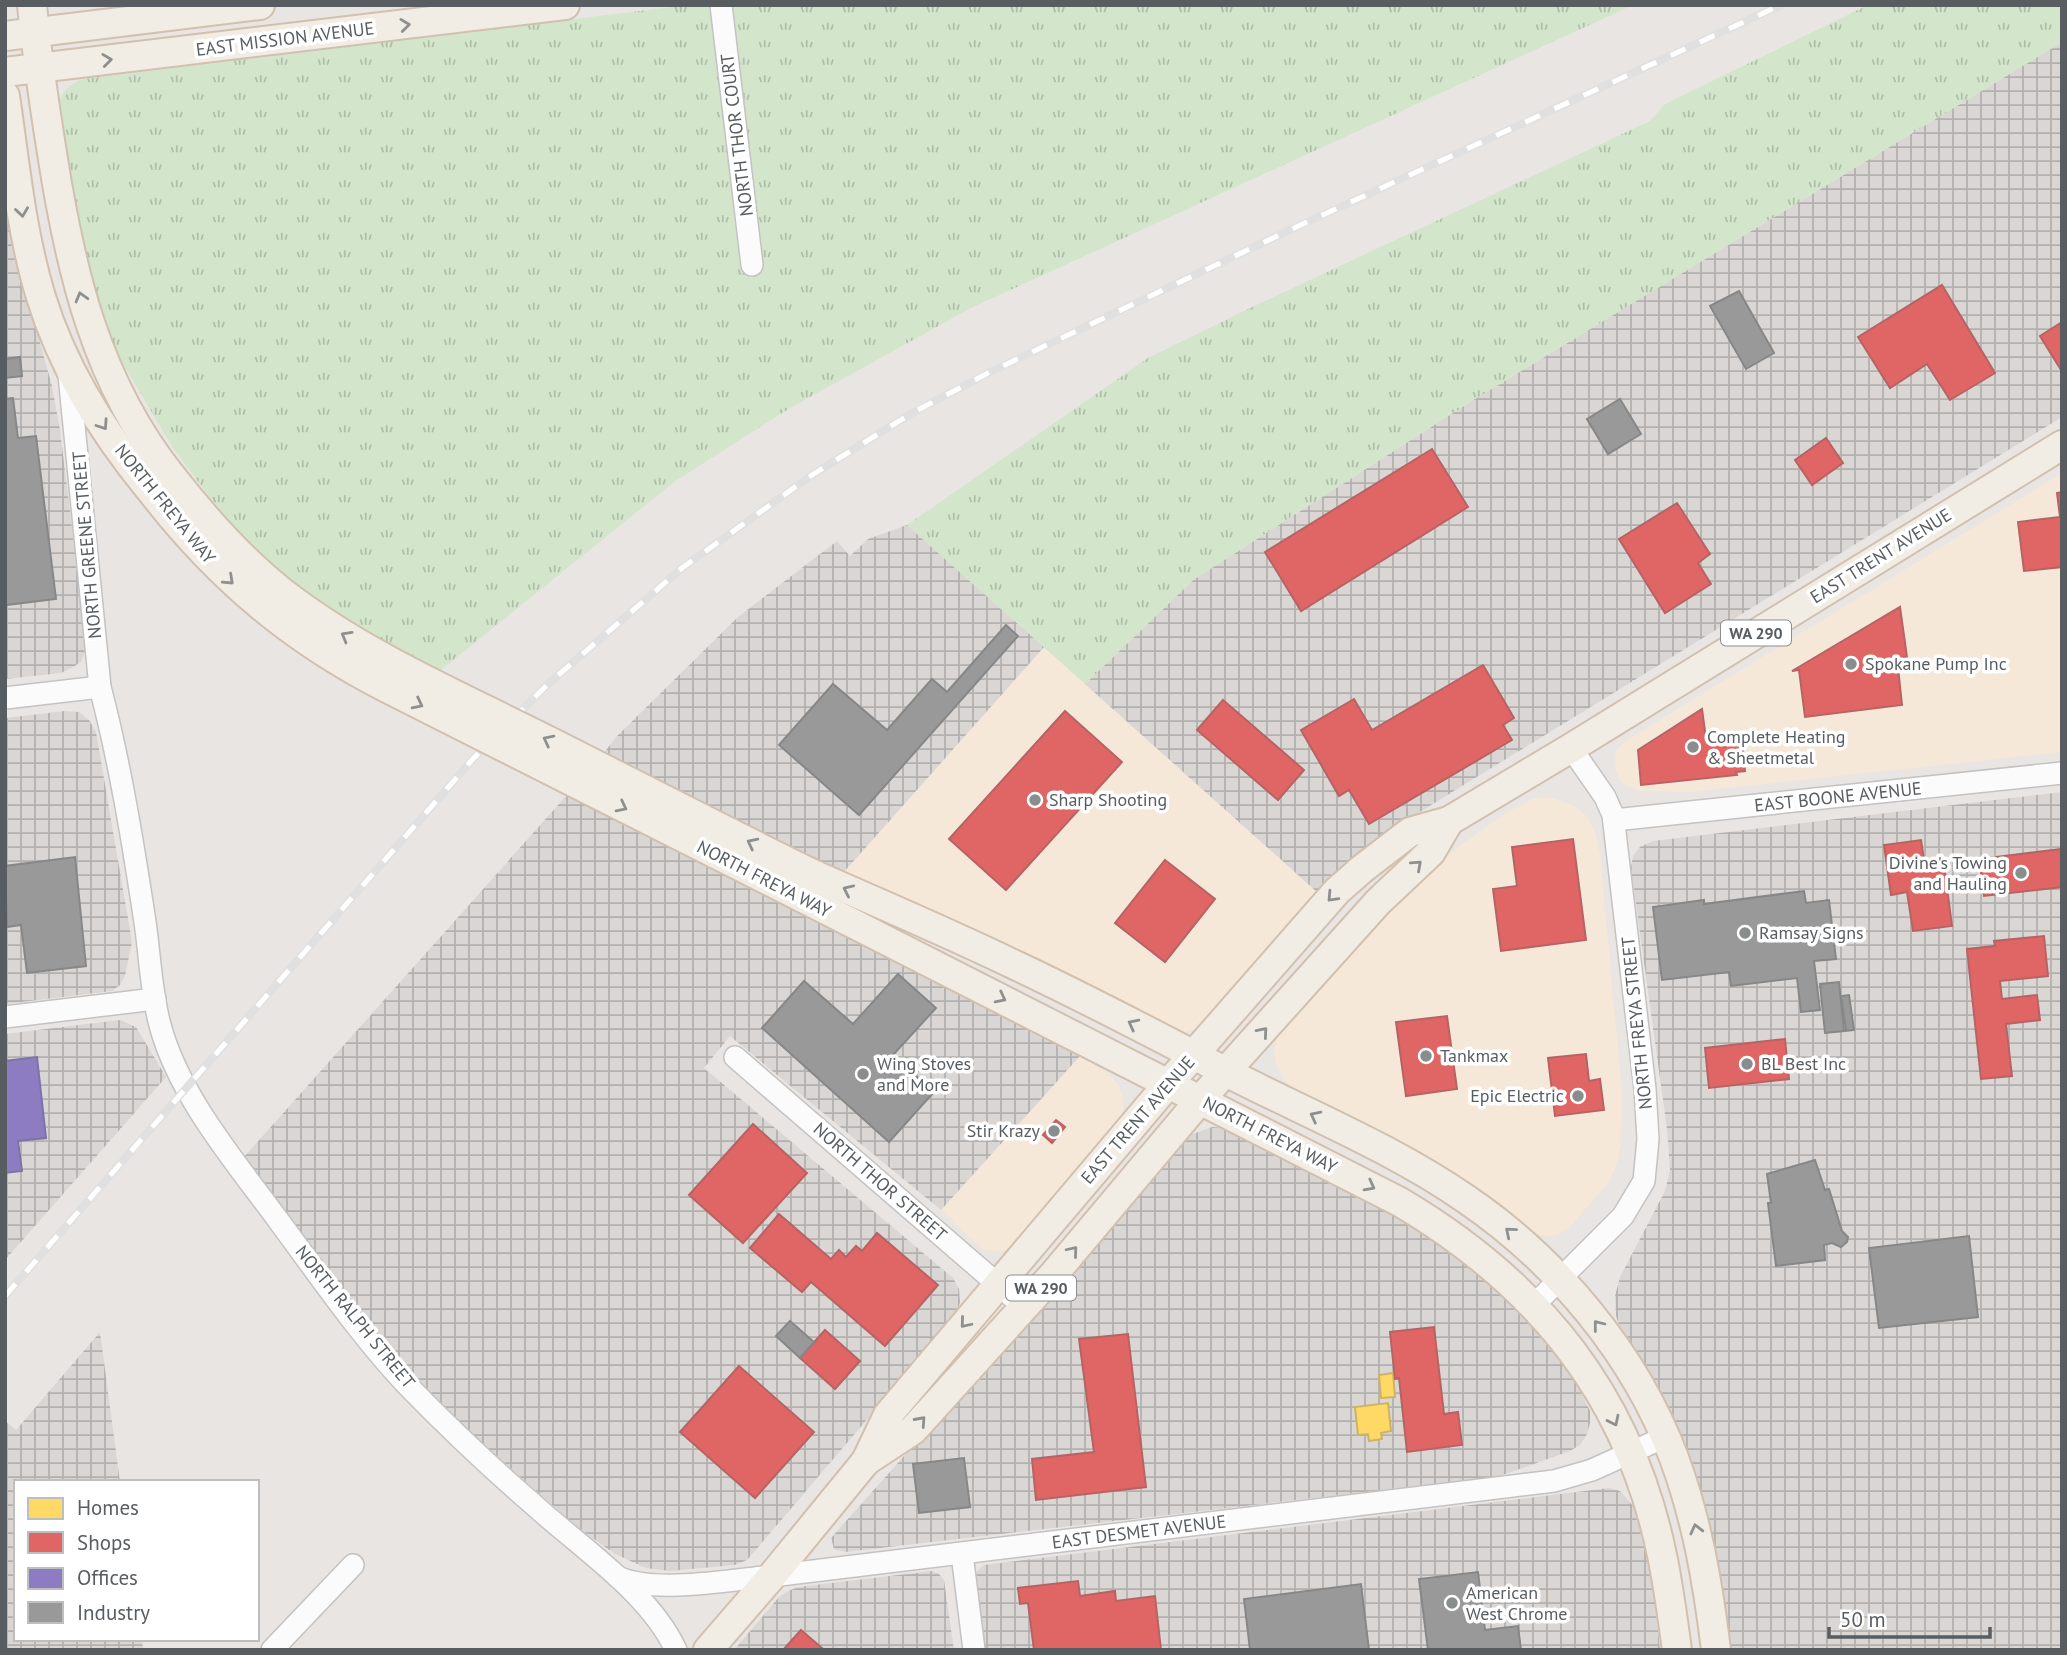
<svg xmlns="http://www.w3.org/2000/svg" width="2067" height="1655" viewBox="0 0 2067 1655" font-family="'PT Sans',sans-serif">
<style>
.commercial{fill:#f5e8d8}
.industrial{fill:url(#industrial-grid)}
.grass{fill:url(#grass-tufts)}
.homes{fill:#ffd966;stroke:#cdb464;stroke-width:2}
.shops{fill:#e06666;stroke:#b76364;stroke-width:2}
.offices{fill:#8e7cc3;stroke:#7e73a6;stroke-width:2}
.industry{fill:#999;stroke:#868788;stroke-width:2}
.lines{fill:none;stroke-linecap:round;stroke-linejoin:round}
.minor-casing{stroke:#c4c3c3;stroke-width:24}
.major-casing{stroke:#d2c0ae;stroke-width:32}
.minor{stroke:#fcfbfb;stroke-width:21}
.major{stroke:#f1ede5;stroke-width:28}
.rail-casing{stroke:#e0e0e0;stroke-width:8}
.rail{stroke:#fff;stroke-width:5;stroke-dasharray:16;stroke-linecap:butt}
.major-bridge-casing{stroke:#d2c0ae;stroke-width:32;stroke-linecap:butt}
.major-bridge{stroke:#f1ede5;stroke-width:28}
.oneway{stroke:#8e8f8f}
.poi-dot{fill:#8a8d8e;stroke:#fff;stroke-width:2.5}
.labels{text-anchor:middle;stroke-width:7;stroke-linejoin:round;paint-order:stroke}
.shield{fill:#fff;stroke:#8a8e90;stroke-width:2}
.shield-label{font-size:16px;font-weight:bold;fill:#585d61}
.street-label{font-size:18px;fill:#585d61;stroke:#fff}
.poi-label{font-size:18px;fill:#585d61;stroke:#fff;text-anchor:start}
</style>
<defs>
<pattern id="industrial-grid" width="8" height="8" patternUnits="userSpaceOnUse" patternTransform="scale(1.75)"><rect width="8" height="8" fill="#d9d6d3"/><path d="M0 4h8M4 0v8" fill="none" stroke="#b3b1af"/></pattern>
<pattern id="grass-tufts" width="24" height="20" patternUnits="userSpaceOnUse" patternTransform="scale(1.75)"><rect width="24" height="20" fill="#d3e6cb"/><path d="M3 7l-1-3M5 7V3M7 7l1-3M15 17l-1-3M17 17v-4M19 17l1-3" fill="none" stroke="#aebea8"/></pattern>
</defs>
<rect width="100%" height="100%" fill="#e8e5e2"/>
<g class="commercial">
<polygon points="2062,473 2062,752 1689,792 1638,791 1621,782 1616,772 1615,757 1617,749 1627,740"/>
<polygon points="1044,647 1317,892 1203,1025 1187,1032 1172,1030 843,873"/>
<polygon points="1534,798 1554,798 1573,805 1587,816 1595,832 1600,853 1622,1092 1621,1144 1617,1163 1609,1182 1569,1228 1558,1234 1546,1237 1531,1232 1493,1202 1461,1180 1300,1093 1285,1081 1276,1065 1274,1050 1276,1041 1282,1031 1392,902 1453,851 1506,813"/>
<polygon points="1080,1056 1109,1074 1119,1086 1123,1097 1123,1110 1119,1120 1013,1247 1002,1252 982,1249 941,1210"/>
</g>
<g class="industrial">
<polygon points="2062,42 2062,417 1410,818 1377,842 1317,892 1085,684 1193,580 1470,402"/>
<polygon points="5,188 16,256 52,386 60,430 86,641 85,651 81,662 73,667 61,673 5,679"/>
<polygon points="907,525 1044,647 843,873 602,755 618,735 738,617 837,541 850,556 868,539"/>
<polygon points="65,711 79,712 89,720 96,732 132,942 125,976 120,985 112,991 5,1004 5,718"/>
<polygon points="2062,792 2062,1650 1727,1650 1616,1316 1615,1296 1620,1277 1665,1191 1670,1170 1667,1129 1631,868 1633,856 1640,847 1653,841"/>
<polygon points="567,795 1080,1056 941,1210 730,1036 704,1068 953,1278 959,1289 960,1302 957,1314 754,1552 747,1560 735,1565 670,1571 646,1568 615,1554 577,1527 457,1421 391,1353 244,1157"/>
<polygon points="120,1020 136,1027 166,1077 5,1260 5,1034"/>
<polygon points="1212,1127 1223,1128 1411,1224 1452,1251 1498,1290 1546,1340 1579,1388 1590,1411 1590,1423 1587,1434 1580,1445 1570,1451 1497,1477 845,1552 834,1549 831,1538 1190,1135"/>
<polygon points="100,1332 120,1482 16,1482 16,1639 142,1639 143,1650 5,1650 5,1421 16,1430"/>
<polygon points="1609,1488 1620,1491 1634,1507 1648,1561 1656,1608 1660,1650 980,1650 973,1585 977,1571 984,1565"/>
<polygon points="932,1571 939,1574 944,1580 954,1650 734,1650 779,1597 788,1591 798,1587"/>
</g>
<g class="grass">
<path d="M689,5H1633L971,308L790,408L674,482L437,673L362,632L292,585L229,523L173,448L128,372C79,315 68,182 57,109C61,93 67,85 83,79Z"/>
<polygon points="1868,5 2062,5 2062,42 1470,402 1193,580 1085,684 907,525 1148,358 1250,308 1650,121 1665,104"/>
</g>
<g class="homes">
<polygon points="1393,1373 1395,1397 1381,1398 1379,1375"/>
<polygon points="1388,1403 1391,1431 1381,1433 1382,1439 1369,1441 1368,1434 1358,1435 1355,1407"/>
</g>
<g class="shops">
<polygon points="1942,285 1995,373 1950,400 1927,364 1890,388 1858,337"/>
<polygon points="2062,322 2062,369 2061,370 2040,336"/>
<polygon points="1826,438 1843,463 1812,485 1795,460"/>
<polygon points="1432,449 1468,507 1301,611 1265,552"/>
<polygon points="2062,492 2062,567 2024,571 2018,522 2060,517 2057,493"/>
<polygon points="1677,503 1710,554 1698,563 1711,584 1665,613 1619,539"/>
<polygon points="1900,607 1907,657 1897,658 1902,705 1805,717 1799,670 1792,671"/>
<polygon points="1483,665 1514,718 1503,725 1512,740 1369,824 1349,790 1339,796 1301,730 1354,699 1372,730"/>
<polygon points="1223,700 1304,770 1278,800 1197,730"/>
<polygon points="1702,709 1706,739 1711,739 1712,744 1742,740 1745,771 1736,772 1737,775 1641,785 1638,750"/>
<polygon points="1065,711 1122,762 1006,890 949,839"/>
<polygon points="1573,839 1586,940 1501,951 1493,889 1517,886 1512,847"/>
<polygon points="1921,840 1925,867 1944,865 1952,926 1913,931 1907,892 1891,895 1884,845"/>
<polygon points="2062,849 2062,887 1984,896 1979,859"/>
<polygon points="1165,860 1215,899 1165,962 1115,923"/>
<polygon points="2044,936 2048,976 2000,981 2002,999 2037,995 2040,1020 2006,1024 2012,1076 1981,1079 1967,949 1995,946 1994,941"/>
<polygon points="1447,1016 1457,1089 1406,1096 1396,1022"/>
<polygon points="1785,1039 1789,1079 1709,1088 1705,1048"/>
<polygon points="1586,1054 1589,1081 1600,1079 1604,1110 1555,1116 1548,1058"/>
<polygon points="1056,1120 1065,1127 1052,1143 1043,1135"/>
<polygon points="753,1124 807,1173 743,1243 689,1195"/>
<polygon points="779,1214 831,1259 839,1250 846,1257 856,1246 862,1251 877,1233 938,1285 885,1346 811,1282 802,1292 750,1248"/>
<polygon points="1434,1327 1444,1414 1458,1412 1462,1445 1407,1452 1399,1378 1395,1379 1390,1332"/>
<polygon points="825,1330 860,1361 835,1389 800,1358"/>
<polygon points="1128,1334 1146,1487 1036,1500 1032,1459 1094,1452 1079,1339"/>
<polygon points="739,1366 814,1432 755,1498 680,1432"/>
<polygon points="1078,1581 1080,1596 1115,1591 1116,1601 1155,1596 1161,1650 1034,1650 1028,1603 1020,1604 1018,1588"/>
<polygon points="801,1630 823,1649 823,1650 783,1650"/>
</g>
<polygon class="offices" points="37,1057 46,1138 18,1141 22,1171 5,1173 5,1061"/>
<g class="industry">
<polygon points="1739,291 1774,353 1746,369 1710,306"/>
<polygon points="20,357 22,376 5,378 5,359"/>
<polygon points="13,398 18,438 36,436 56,599 6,605 5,399"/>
<polygon points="1620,399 1641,434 1608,454 1587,419"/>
<polygon points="1006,625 1018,636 859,815 779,745 833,684 887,730 932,679 947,692"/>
<polygon points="75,857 86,966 27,973 21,925 7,927 5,866"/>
<polygon points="1804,891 1806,903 1829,900 1836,959 1814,961 1820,1010 1801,1012 1797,978 1731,986 1729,972 1662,980 1653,907 1704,900 1704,904"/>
<polygon points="898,974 936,1008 893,1055 934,1092 889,1142 762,1028 804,981 853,1024"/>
<polygon points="1839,982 1844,1031 1825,1033 1820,984"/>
<polygon points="1849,995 1854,1030 1846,1031 1841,996"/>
<polygon points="1815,1160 1825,1190 1829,1189 1842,1231 1848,1237 1847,1242 1841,1247 1832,1243 1824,1245 1825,1260 1776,1266 1768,1203 1771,1203 1767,1174"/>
<polygon points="1969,1236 1978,1317 1879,1328 1869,1248"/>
<polygon points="790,1321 814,1342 800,1358 776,1336"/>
<polygon points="964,1458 970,1507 919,1513 913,1464"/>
<polygon points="1478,1572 1485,1630 1518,1626 1521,1650 1428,1650 1419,1579"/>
<polygon points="1361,1584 1369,1650 1250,1650 1244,1599"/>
</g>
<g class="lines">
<defs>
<g id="minor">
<polyline points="721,5 752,265"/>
<path d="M69,375L100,687C120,763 133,843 145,922C150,956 151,992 160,1025C179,1097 238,1165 281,1224C321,1278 360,1335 407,1385C446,1425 491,1468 534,1505C581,1548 649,1592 676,1650"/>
<polyline points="5,698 100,687"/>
<polyline points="1614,820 2062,773"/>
<polyline points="5,1017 155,999"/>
<polyline points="735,1057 1024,1307"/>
<polyline points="1534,1305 1623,1216 1644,1181 1648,1139 1645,1089 1613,815 1605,797 1571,748"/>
<polyline points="962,1554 974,1650"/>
<path d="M618,1577C653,1594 732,1580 772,1576L1554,1481L1592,1470L1665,1437"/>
<polyline points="272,1650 353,1565"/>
</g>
<g id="major">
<path d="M32,5C37,55 44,103 52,153C70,270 96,382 172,477"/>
<polyline points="5,36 260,5"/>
<polyline points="5,72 565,5"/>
<path d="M5,96C15,163 21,232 41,297C63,369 104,434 152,492"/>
<path d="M813,874C880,904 949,933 1015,965C1090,1000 1163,1039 1236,1077C1313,1116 1395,1150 1466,1199C1557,1261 1635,1354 1674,1458C1697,1520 1708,1584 1716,1650"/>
<path d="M801,897L1400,1202C1540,1285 1631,1398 1663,1560C1669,1590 1673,1620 1677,1650"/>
<polyline points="866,1461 913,1430 1053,1275 1200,1100 1378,902 1431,852 1449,821"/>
<polyline points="708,1650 772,1576 866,1461 888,1415 1168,1084 1337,891 1362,869 1410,832 1449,821 1571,748 2062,445"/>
</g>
</defs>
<use href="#minor" class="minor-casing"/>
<use href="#major" class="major-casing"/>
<use href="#minor" class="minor"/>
<use href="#major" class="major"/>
<defs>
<polyline id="rail" points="5,1296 472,760 548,684 682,568 812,475 912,413 992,371 1292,229 1781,5"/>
</defs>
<use href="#rail" class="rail-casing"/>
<use href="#rail" class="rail"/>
<defs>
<g id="major-bridge">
<path d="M172,477C205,519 240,559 282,592C363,655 460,696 551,742C638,786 725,831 813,874"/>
<path d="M152,492C218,577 291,639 387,688L801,897"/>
</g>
</defs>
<use href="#major-bridge" class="major-bridge-casing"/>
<use href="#major-bridge" class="major-bridge"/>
</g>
<defs><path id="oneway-chevron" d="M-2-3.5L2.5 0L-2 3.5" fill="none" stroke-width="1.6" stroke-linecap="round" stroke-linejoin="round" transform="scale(1.75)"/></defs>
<g class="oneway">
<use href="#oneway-chevron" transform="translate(405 25) rotate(-7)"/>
<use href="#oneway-chevron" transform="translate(107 60) rotate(-7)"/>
<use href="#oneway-chevron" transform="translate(22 212) rotate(82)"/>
<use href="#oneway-chevron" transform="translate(81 297) rotate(-106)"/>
<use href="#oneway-chevron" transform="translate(103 425) rotate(56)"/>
<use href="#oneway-chevron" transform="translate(229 580) rotate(43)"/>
<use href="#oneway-chevron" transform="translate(346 636) rotate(-150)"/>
<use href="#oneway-chevron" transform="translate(418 704) rotate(27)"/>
<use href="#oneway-chevron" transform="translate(548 740) rotate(-153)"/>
<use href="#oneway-chevron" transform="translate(622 807) rotate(27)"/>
<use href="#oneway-chevron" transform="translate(752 843) rotate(-153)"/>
<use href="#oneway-chevron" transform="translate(1417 865) rotate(-42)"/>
<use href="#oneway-chevron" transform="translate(848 890) rotate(-155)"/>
<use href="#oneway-chevron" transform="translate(1332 897) rotate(133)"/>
<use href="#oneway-chevron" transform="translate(1001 998) rotate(27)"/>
<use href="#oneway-chevron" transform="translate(1133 1024) rotate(-153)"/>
<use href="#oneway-chevron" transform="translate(1263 1032) rotate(-49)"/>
<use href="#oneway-chevron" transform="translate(1315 1116) rotate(-153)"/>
<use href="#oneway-chevron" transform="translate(1370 1186) rotate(28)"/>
<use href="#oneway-chevron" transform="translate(1510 1232) rotate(-140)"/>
<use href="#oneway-chevron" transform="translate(1073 1251) rotate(-50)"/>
<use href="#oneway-chevron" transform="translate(965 1323) rotate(130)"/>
<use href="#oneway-chevron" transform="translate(1598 1325) rotate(-128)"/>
<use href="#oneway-chevron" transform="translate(921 1421) rotate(-48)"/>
<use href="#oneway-chevron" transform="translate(1614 1421) rotate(64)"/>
<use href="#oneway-chevron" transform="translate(1696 1529) rotate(-104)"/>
</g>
<g class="poi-dot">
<circle cx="1851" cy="664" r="7"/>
<circle cx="1693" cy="747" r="7"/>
<circle cx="1035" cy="800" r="7"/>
<circle cx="2021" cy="873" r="7"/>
<circle cx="1745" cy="933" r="7"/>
<circle cx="1426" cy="1056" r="7"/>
<circle cx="1747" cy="1064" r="7"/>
<circle cx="863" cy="1074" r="7"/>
<circle cx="1578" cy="1096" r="7"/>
<circle cx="1054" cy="1131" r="7"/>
<circle cx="1452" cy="1603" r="7"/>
</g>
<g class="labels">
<g class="shield">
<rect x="1721" y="620.5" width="70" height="25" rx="5"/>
<rect x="1006" y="1275.5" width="70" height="25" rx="5"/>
</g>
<g class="shield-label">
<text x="1756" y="639">WA 290</text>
<text x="1041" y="1294">WA 290</text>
</g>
<g class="street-label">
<text transform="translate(285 39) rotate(-7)" y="6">EAST MISSION AVENUE</text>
<text transform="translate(737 135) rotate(-97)" y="6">NORTH THOR COURT</text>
<text transform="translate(165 504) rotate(51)" y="6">NORTH FREYA WAY</text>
<text transform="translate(87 545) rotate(-95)" y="6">NORTH GREENE STREET</text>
<text transform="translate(1881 556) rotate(-32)" y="6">EAST TRENT AVENUE</text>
<text transform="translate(1838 797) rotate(-6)" y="6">EAST BOONE AVENUE</text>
<text transform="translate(764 879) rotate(27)" y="6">NORTH FREYA WAY</text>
<text transform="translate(1637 1023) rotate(-96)" y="6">NORTH FREYA STREET</text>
<text transform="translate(1138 1120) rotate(-49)" y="6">EAST TRENT AVENUE</text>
<text transform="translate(1270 1135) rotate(27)" y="6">NORTH FREYA WAY</text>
<text transform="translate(880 1182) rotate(41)" y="6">NORTH THOR STREET</text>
<text transform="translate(355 1317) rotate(51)" y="6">NORTH RALPH STREET</text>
<text transform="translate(1139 1532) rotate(-7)" y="6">EAST DESMET AVENUE</text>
</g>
<g class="poi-label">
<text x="1865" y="670">Spokane Pump Inc</text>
<text x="1707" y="743">Complete Heating<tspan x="1707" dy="21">&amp; Sheetmetal</tspan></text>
<text x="1049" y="806">Sharp Shooting</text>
<text x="2007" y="869" text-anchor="end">Divine's Towing<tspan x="2007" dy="21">and Hauling</tspan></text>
<text x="1759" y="939">Ramsay Signs</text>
<text x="1440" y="1062">Tankmax</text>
<text x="877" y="1070">Wing Stoves<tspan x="877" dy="21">and More</tspan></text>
<text x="1761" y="1070">BL Best Inc</text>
<text x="1564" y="1102" text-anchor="end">Epic Electric</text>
<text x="1040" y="1137" text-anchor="end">Stir Krazy</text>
<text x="1466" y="1599">American<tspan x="1466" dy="21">West Chrome</tspan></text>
</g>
</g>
<rect width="2067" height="1655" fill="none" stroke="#585d61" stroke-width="14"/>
<rect x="14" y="1480" width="245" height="161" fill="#ffffff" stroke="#bcbec0" stroke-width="2"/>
<rect x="28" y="1498" width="35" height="21" fill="#ffd966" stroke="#bcbec0" stroke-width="2"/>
<text x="77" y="1515" font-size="21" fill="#585d61">Homes</text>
<rect x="28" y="1532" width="35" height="21" fill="#e06666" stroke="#bcbec0" stroke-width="2"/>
<text x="77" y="1550" font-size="21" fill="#585d61">Shops</text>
<rect x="28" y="1568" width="35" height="21" fill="#8e7cc3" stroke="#bcbec0" stroke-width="2"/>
<text x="77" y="1585" font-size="21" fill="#585d61">Offices</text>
<rect x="28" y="1602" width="35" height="21" fill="#999999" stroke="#bcbec0" stroke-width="2"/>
<text x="77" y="1620" font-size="21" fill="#585d61">Industry</text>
<path d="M1829 1627v10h161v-10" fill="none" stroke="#585d61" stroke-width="3.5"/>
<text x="1840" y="1627" font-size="21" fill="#585d61" stroke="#ffffff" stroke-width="5" paint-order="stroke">50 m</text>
</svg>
